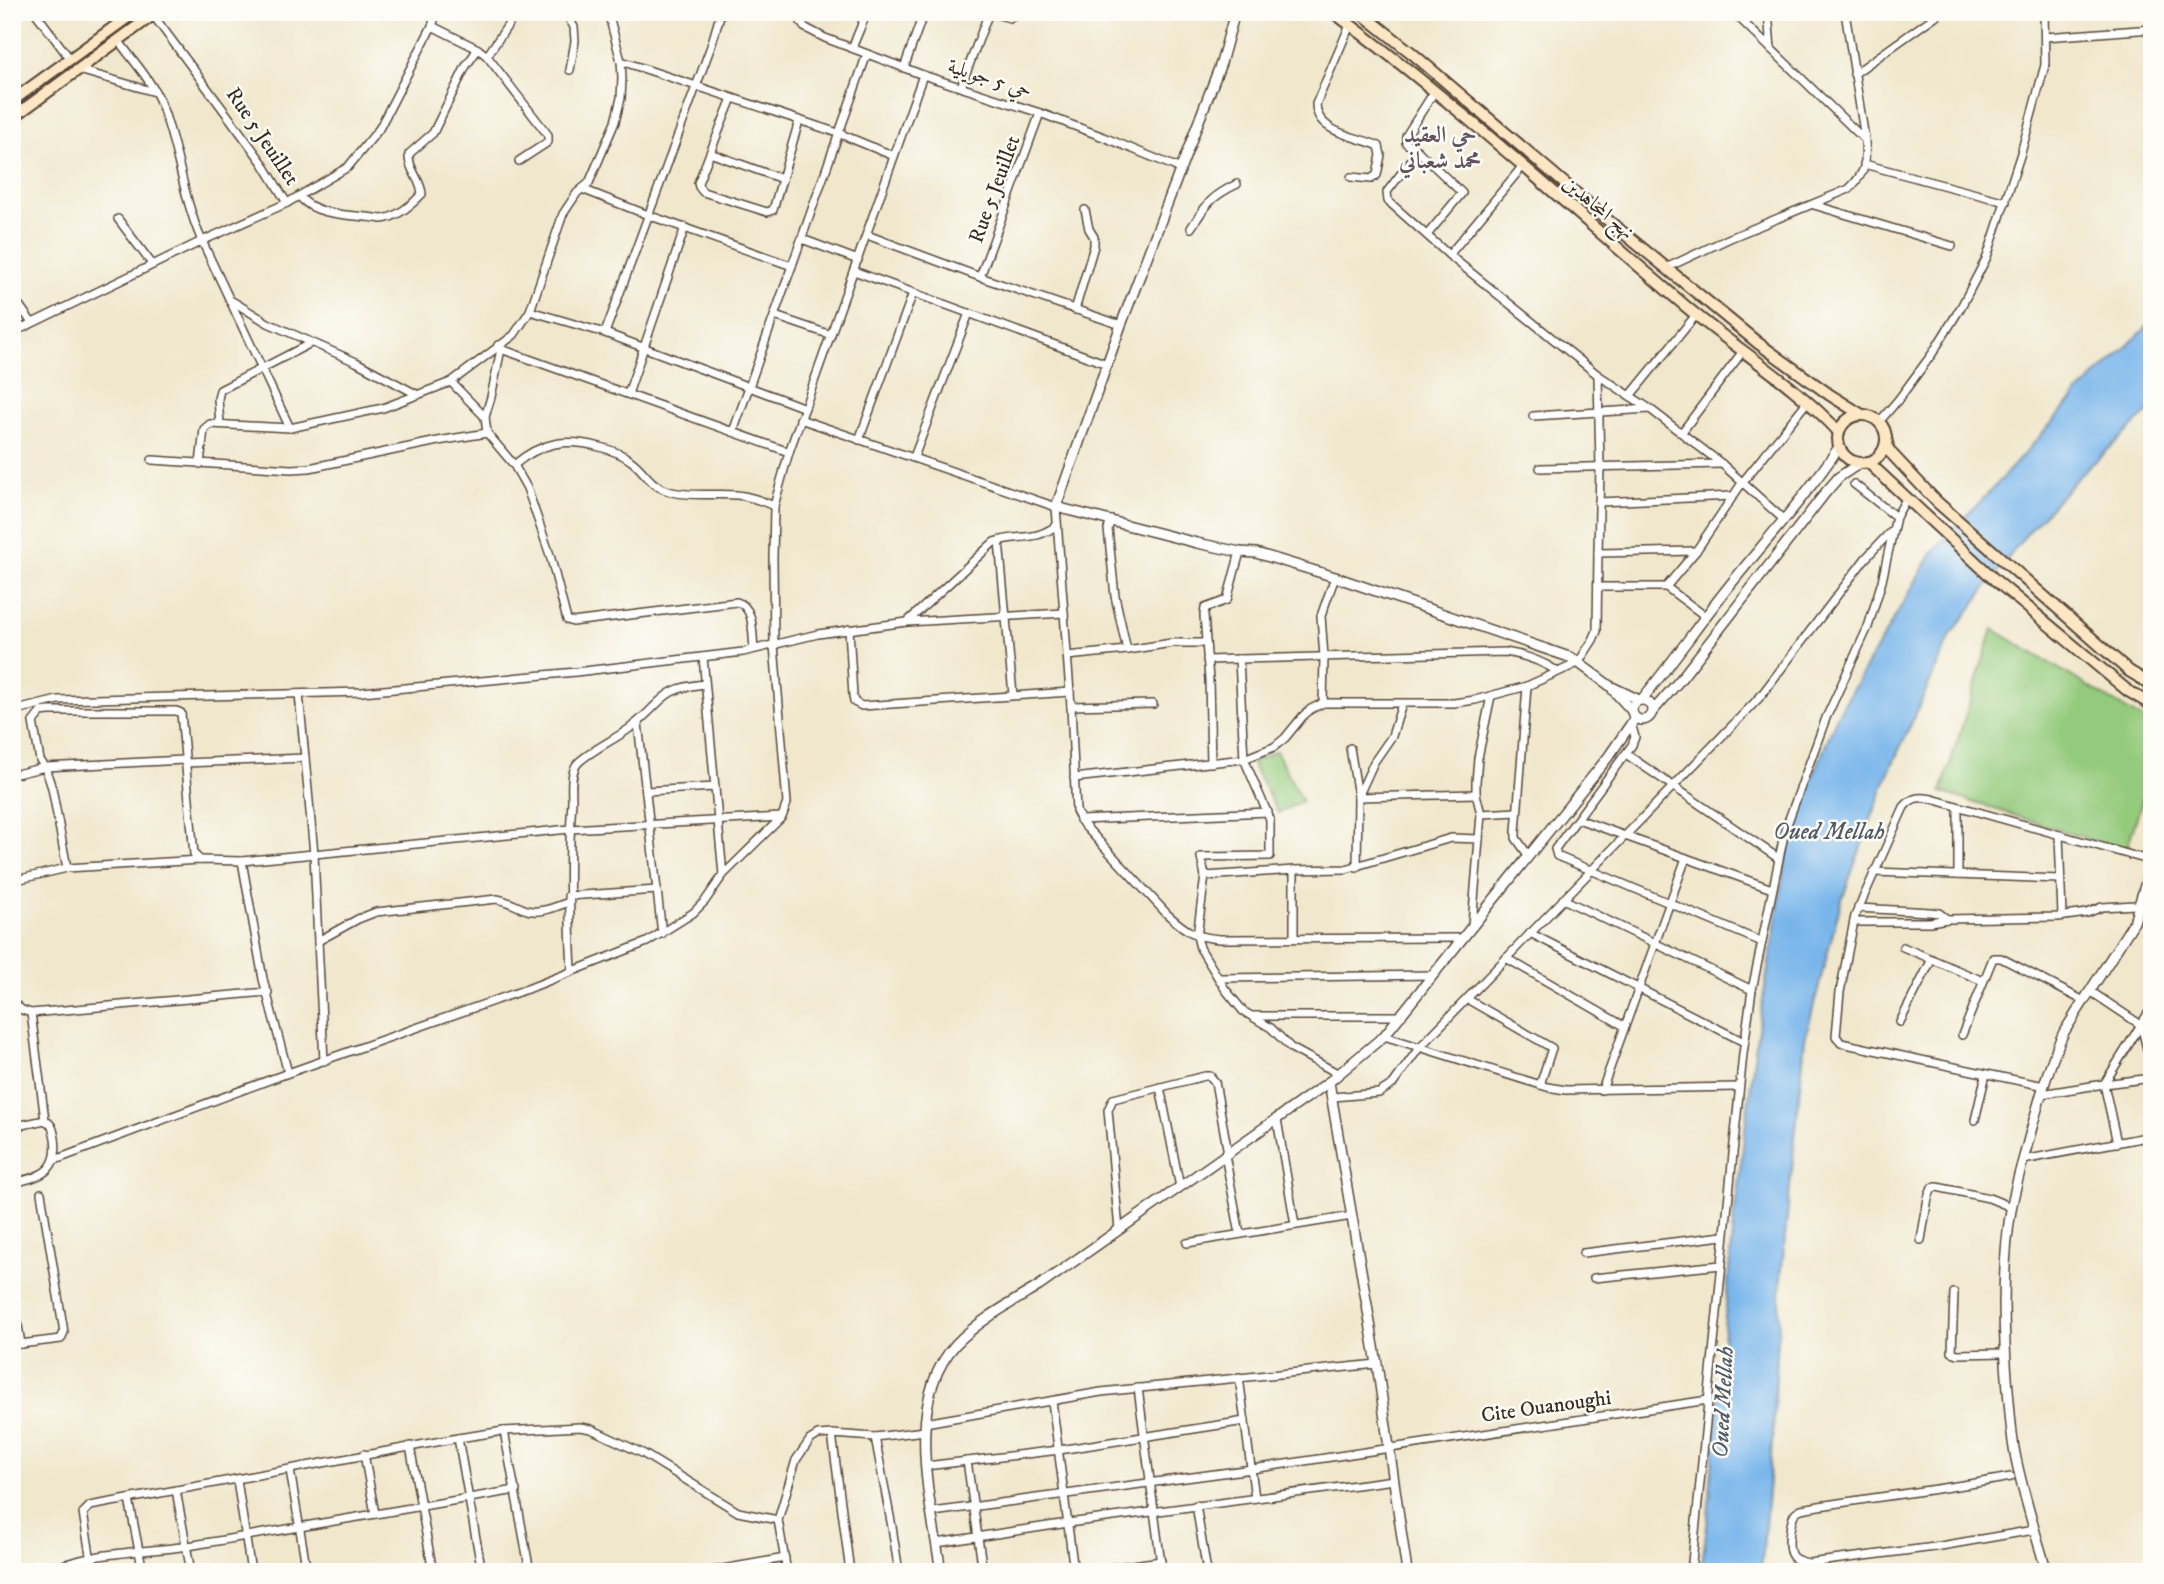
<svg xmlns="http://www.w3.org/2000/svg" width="2164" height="1584" viewBox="0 0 2164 1584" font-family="'IM FELL DW Pica',Amiri,serif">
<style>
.green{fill:#94ca7c;stroke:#687a4d;stroke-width:2}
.water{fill:#78b5eb;stroke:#5a7084;stroke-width:2}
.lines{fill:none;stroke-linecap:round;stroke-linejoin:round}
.minor-casing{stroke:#564638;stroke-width:10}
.tertiary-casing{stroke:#564638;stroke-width:12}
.secondary-casing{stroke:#564638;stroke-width:14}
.minor{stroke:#fff;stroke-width:7}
.tertiary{stroke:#fff;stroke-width:9}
.secondary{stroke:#fce6c4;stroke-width:10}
.labels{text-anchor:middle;stroke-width:5;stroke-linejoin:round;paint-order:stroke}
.street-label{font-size:21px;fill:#3b2a1e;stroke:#fdfcf7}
.neighbourhood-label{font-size:23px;font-weight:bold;fill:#62545f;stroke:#fdfcf7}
.water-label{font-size:23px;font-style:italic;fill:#505b66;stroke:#fdfcf7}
</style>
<rect width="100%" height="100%" fill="#fdfcf7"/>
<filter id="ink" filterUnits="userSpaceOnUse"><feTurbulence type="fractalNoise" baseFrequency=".0143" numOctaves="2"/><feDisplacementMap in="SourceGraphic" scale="14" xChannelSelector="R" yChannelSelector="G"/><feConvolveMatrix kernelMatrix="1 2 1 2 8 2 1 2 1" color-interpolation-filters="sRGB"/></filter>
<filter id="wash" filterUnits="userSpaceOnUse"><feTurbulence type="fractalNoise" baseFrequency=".00686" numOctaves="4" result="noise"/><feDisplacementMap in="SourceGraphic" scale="28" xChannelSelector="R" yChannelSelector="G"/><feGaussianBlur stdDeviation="1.57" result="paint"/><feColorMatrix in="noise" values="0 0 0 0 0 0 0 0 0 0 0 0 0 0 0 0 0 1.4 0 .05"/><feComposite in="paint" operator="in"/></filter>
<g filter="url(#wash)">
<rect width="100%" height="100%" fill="#f0e7cc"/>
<g class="green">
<polygon points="1993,629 2152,725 2152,770 2126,851 1941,792"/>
<polygon points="1276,751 1302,801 1278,813 1251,762"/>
</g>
<polygon class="water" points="2152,313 2152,409 2076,479 2024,537 1951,635 1885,781 1841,902 1805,1039 1781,1277 1773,1433 1761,1572 1701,1572 1708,1517 1732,1235 1756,1042 1790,835 1837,716 1934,550 1998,483 2079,392 2146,328"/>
</g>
<g filter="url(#ink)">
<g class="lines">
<defs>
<g id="minor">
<polyline points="35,12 70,59"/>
<polyline points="565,12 574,27 575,41 570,70"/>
<polyline points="795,12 804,27 825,38 923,75 1040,113 1101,136 1181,169"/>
<polyline points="988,12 1010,18 1021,12"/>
<polyline points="1733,12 1864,139"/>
<polyline points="1768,12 1771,49"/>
<polyline points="153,15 262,162 287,203"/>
<path d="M1350,25L1316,104C1316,134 1358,136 1379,146L1381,155L1377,175L1371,179L1351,177"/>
<polyline points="432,26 478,49 487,56 548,135 548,142 519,161"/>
<polyline points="2045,37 2152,29"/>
<path d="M118,40C133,61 152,81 161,104C179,149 182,196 202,241L287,203L348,167L379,129L432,26L437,12"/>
<polyline points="852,48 867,12"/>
<polyline points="487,56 510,22 519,12"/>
<polyline points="621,61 838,133 894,156"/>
<polyline points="904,68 924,12"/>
<polyline points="79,70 155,92"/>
<polyline points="1854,74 1941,12"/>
<polyline points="961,87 989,12"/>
<polyline points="1434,92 1406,136 1406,143 1418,151 1387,192 1388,201 1449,255 1598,375 1650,409 1722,464 1783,519"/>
<polyline points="732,98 698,183 699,187 703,192 767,212 773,210 799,121"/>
<polyline points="1418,151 1462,193 1427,235"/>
<polyline points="710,153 782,179"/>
<polyline points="1864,164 2006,202"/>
<polyline points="582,189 648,215 792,266"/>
<path d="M300,197C317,218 356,214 382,219C396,218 413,204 422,194C421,179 408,170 409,154L433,133L466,66L478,49"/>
<polyline points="1814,205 1952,246"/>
<polyline points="118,219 152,264"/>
<path d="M1191,228C1207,204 1210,197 1237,184"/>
<polyline points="867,235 980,277 1121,325"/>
<polyline points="802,239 858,260"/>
<polyline points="1449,255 1522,167"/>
<path d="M1666,268L1730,238L1849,189C1867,171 1866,164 1865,139L1845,12"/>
<polyline points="854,271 1107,364"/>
<polyline points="980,277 1040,113"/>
<polyline points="12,295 32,323"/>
<polyline points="232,301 268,323 356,362 418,395"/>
<polyline points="1075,310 1094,246 1094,237 1089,229 1085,210"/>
<polyline points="530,311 605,333 805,408"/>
<polyline points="775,316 831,335"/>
<polyline points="12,333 202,241 290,428"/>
<polyline points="605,333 711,46 721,12"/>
<polyline points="498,345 501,349 789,452"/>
<path d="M501,349L491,397L485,417L487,433L514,465L527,488L550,555L567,620L573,622L580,621L737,602C755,607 752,634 754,649"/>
<polyline points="1598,375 1600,467 1598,553 1696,551"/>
<polyline points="451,382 485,417"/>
<polyline points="628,394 685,227"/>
<polyline points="1630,396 1696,315"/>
<polyline points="1533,416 1650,409"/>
<path d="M800,419L1056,507L1071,706L1076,811L1083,824L1167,914C1186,931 1194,937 1220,939L1462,938"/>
<polyline points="1879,422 1898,400 1932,354 1961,307 1987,257 2021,153 2045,65 2044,12"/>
<polyline points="220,424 218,399 220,390 311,343"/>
<polyline points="733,432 867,54"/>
<polyline points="1682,432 1743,351"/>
<polyline points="859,440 913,293"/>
<polyline points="914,457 969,313"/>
<polyline points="152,460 291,469 309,468 438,441 487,433"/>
<polyline points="200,464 204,429 210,424 290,428 383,408 451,382 514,335 530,311 563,214 577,193 589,183 615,122 621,98 622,78 621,61 608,12"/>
<path d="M514,465C541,442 566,438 600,447C611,450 621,453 630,460C647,472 648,486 672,492C693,497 716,493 737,495C750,496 762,501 774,506"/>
<polyline points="1540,468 1722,464"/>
<polyline points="1854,484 1896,517"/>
<polyline points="1599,502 1733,496"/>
<polyline points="1111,520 1108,529 1115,596 1127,650 1172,643 1206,643"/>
<polyline points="999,541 1013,695"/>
<polyline points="1598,587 1666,587 1705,616"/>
<polyline points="1666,587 1696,551 1742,483 1807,402"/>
<polyline points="907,622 1064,613"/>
<polyline points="849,629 853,696 854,702 862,706 1070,692"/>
<polyline points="1067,656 1127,650"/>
<polyline points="703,657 723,875"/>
<polyline points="1207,660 1239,659"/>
<polyline points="1527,686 1516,832 1516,838 1528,855"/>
<polyline points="299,694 314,854 318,941"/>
<polyline points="1323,703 1324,657 1321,616 1335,577"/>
<polyline points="1071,706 1153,704"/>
<path d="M12,711L58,700L362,692L576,672L743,652L818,634L907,622L994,542C1018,534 1035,542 1057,525"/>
<polyline points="638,723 662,934"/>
<polyline points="1631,723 1635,737 1632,745 1555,849 1557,856 1762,942"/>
<polyline points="1350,748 1358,796"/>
<polyline points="1626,754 1778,858"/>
<polyline points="184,760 45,767 40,760 33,722 41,712 49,711 176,711 181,713 194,854 200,860"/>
<polyline points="185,763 305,758"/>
<polyline points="1211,763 1209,680 1204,615 1205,608 1227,600 1240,552"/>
<polyline points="12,775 45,767 52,788 67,868 12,881"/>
<polyline points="1074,778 1244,759 1274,747 1285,738 1303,716 1311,709 1323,703 1454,703 1475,700 1527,686 1578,663 1593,640 1597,631 1598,553"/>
<polyline points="646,791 715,787"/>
<polyline points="1358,797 1374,762 1392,736 1402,704"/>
<polyline points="1958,807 1958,875"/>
<polyline points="1481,814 1517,812"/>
<polyline points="1578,819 1772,889"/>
<polyline points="1080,820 1268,812"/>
<polyline points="2059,835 2062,916"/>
<polyline points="1479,839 1481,814 1476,794 1476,782 1478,758 1491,696"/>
<polyline points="242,861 570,829 781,817"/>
<polyline points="1357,867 1358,797 1476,794"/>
<polyline points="67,868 200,860 242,861 263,979 288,1073"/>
<polyline points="1294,870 1346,869 1451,838 1479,839 1472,925"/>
<polyline points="1874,872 2060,879"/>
<polyline points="1205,876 1197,936 1200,948 1225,989 1243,1011 1271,1028 1291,1048 1339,1074"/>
<polyline points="568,896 657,890"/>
<polyline points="1563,899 1752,990"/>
<polyline points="1858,908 1930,912 1939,913 1947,919"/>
<polyline points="1854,922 1930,922 1947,919 2058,917 2087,913 2102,907 2152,904"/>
<polyline points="1530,933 1744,1042"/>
<path d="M1294,937V870L1205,876L1201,857L1270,856V819L1244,759L1239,659L1505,652C1525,655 1540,660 1557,671"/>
<polyline points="1903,947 1983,981"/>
<polyline points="1506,958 1624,1026"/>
<path d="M572,971C569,914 568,858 572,800C572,790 570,773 577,764C587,752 620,737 634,725C665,700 661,688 705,684"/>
<polyline points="1219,978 1433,975"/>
<polyline points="2090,991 2141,1025 2152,1069"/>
<polyline points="1467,999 1552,1048 1540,1085"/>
<polyline points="12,1002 22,1010 31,1013 268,992"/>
<polyline points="31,1013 45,1120"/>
<polyline points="1252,1016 1402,1016"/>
<polyline points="1900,1022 1932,959"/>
<polyline points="1962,1035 1993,958 2001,958 2084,1001"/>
<polyline points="1384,1036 1547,1087 1566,1090 1739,1087"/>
<path d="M324,1061L318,941L358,919L376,912L497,899C508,901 514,905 524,909C538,915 555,907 569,902"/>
<path d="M2044,1086L1841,1043L1836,1036L1840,992L1855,916L1904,807C1913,796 1920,797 1932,799L2152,861"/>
<polyline points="1160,1087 1180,1187"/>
<polyline points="1602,1090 1686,858"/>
<polyline points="2041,1094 2104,1084 2152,1007"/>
<polyline points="1333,1097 1379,1093 1393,1084 1419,1048 1759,698 1865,559 1893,529"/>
<polyline points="1277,1119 1295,1225"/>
<polyline points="1975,1120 1986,1074"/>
<path d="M12,1127L45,1120C53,1125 53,1129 55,1138C60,1172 40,1177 12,1183"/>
<polyline points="2117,1143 2104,1084 2152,1078"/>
<polyline points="1225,1155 1240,1234"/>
<polyline points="55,1160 288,1073 530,988 647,942 693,913 705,901 723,875 782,817 787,803 774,645 773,559 774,506 789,452 923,75"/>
<polyline points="2023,1160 2152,1136"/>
<polyline points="1119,1230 1108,1110 1113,1099 1205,1076 1210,1076 1215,1082 1228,1153"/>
<polyline points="1921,1240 1928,1198 1932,1188 1937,1187 1989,1198 2011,1207"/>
<polyline points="1187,1243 1352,1216"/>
<polyline points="1583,1253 1723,1236"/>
<polyline points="1594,1278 1721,1265"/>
<polyline points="12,1288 21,1344"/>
<polyline points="1954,1293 1952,1352 1958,1354 2004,1353"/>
<polyline points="12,1345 61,1339 64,1332 41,1193"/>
<polyline points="1239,1377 1255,1498"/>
<polyline points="1138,1388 1162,1572"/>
<polyline points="1052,1401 1074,1572"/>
<polyline points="925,1423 1101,1392 1377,1364"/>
<polyline points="504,1431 530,1572"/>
<polyline points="832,1434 850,1572"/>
<polyline points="875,1437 892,1527 899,1572"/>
<polyline points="458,1438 482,1572"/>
<polyline points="410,1446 433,1572"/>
<polyline points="364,1454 375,1514"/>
<polyline points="967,1461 983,1572"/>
<polyline points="926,1466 1059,1450 1245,1421"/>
<polyline points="290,1470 307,1572"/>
<path d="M2011,1477C1941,1490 1871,1497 1801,1509C1796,1512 1795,1512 1793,1517C1790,1526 1786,1550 1793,1557C1797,1561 1803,1562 1809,1563L1935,1547L2034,1530"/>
<polyline points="237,1480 251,1572"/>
<polyline points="176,1490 191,1572"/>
<polyline points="129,1499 143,1572"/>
<polyline points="1196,1505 1207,1572"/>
<polyline points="933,1512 1252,1469 1708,1400"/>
<polyline points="937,1543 1068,1523 1394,1480"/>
<path d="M46,1572C89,1551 142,1553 188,1546C297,1528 407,1508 516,1490"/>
<polyline points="93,1572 83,1513 90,1506 458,1438 504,1431 580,1427 591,1429 644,1454 738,1512 778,1520"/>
<polyline points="706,1572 785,1558"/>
<polyline points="787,1572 778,1520 796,1460 810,1440 818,1435 832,1434 875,1437 925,1431"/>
<polyline points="1083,1572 1161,1561"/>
<polyline points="1691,1572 1743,1054 1752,990 1785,830 1826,718 1868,627 1882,581 1896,517 1906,499"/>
</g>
<g id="tertiary">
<polyline points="1235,12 1221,63 1121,325 1056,507 1197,543 1240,552 1256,553 1335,577 1572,658 1610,686 1639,700"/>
<polyline points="1613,690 1632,711"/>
<path d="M1642,699C1673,662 1700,622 1730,585C1767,539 1807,495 1839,447"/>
<circle cx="1642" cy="710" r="10"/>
<polyline points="1652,712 1680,680 1826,492 1839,477 1860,463"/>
<polyline points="1329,1082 1377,1364 1407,1572"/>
<path d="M941,1572C931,1503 903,1401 956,1344C979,1320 1011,1303 1039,1286L1329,1082L1384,1036L1609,756L1635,718"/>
<path d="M2047,1572C2035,1533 2023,1493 2015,1454C2011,1433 2010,1411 2008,1390C2003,1331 2001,1269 2011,1210C2015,1186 2023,1162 2029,1138C2039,1102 2048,1066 2064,1032L2134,922L2152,862"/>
</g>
<g id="secondary">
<path d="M1333,12C1455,102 1568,206 1683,304C1734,348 1794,383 1839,432"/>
<polyline points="1360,12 1413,54 1604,217 1758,343 1830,395 1862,415"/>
<polyline points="12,101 135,12"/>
<polyline points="12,118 157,12"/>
<circle cx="1862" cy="439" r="24"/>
<polyline points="1886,438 1889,451 1937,502 2129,671 2152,685"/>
<polyline points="1868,462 1995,580 2128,691 2152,705"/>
</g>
</defs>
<use href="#minor" class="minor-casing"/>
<use href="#tertiary" class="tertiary-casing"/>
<use href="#secondary" class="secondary-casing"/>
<use href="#minor" class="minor"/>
<use href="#tertiary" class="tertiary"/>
<use href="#secondary" class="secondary"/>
</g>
</g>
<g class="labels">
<g class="street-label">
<text transform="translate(990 78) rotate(18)" y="7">حي 5 جويلية</text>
<text transform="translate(263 136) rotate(56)" y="7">Rue 5 Jeuillet</text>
<text transform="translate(994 189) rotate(-70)" y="7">Rue 5 Jeuillet</text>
<text transform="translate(1599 207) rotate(40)" y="7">نهج المجاهدين</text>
<text transform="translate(1546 1406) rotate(-8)" y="7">Cite Ouanoughi</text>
</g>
<g class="neighbourhood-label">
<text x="1440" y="142">حي العقيد<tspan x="1440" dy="26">محمد شعباني</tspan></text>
</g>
<g class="water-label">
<text x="1829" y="839">Oued Mellah</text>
<text transform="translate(1722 1402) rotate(-87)" y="8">Oued Mellah</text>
</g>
</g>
<rect width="2164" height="1584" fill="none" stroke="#fdfcf7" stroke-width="42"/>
</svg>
